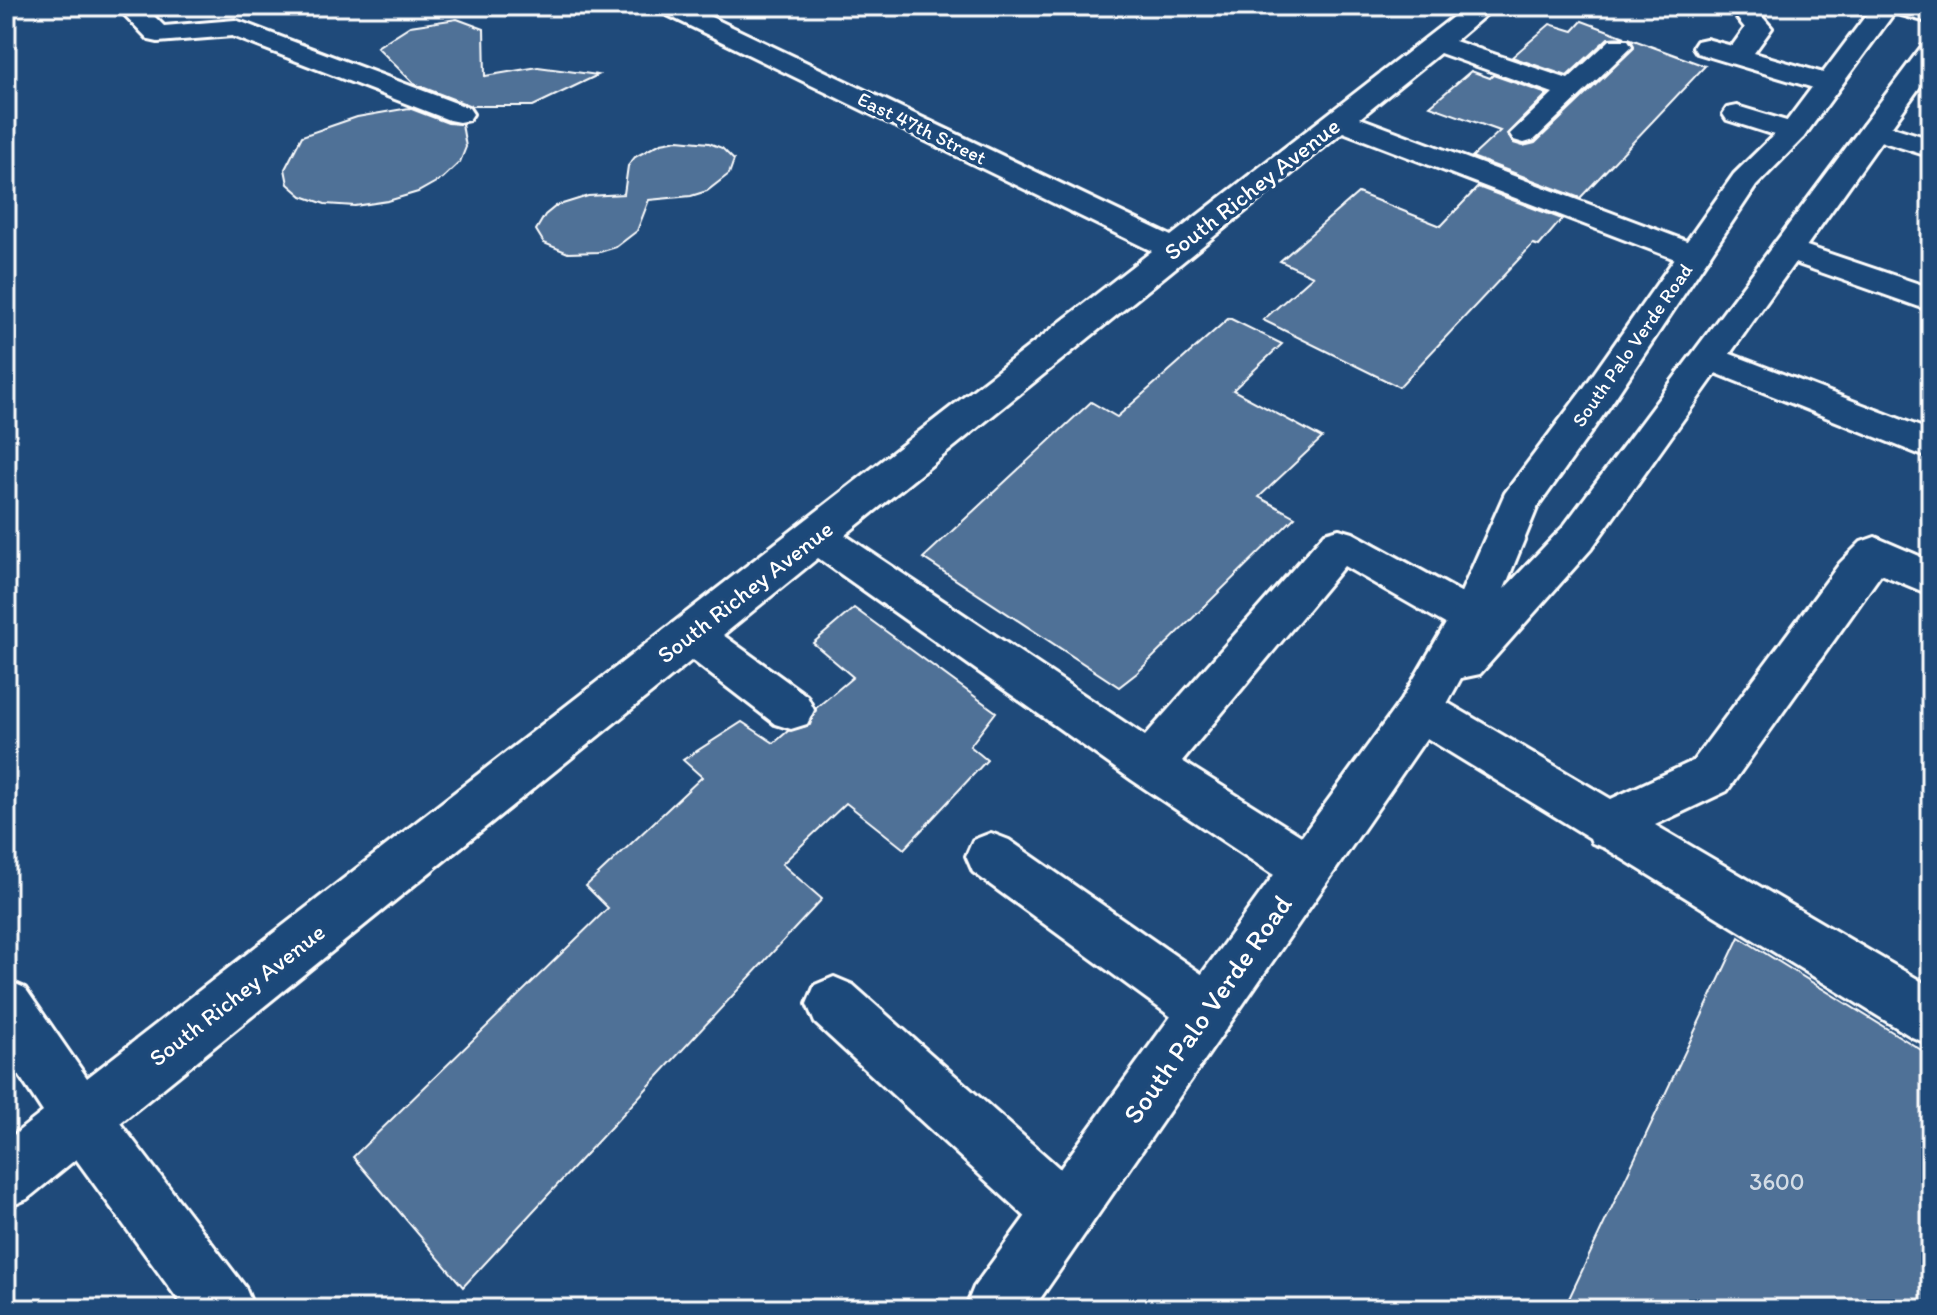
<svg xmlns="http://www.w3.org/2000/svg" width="1937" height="1315" viewBox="0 0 1937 1315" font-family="Itim,sans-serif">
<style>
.building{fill:#507197;stroke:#fff;stroke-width:2}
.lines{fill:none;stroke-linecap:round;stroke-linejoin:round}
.minor-casing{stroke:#fff;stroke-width:6}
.major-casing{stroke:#fff;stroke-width:6}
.minor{fill:#1f4a7a;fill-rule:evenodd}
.major{fill:#1f4a7a;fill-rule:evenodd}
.labels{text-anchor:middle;stroke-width:7;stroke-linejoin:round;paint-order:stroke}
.far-street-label{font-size:20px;fill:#fff;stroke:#1f4a7a}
.street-label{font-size:24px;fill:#fff;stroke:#1f4a7a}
.near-number-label{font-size:24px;fill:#d3dce5}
.near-street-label{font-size:28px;fill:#fff;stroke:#1f4a7a}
</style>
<rect width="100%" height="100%" fill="#1f4a7a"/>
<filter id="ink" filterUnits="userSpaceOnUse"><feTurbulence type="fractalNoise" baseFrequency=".0125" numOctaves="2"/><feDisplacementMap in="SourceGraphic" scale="16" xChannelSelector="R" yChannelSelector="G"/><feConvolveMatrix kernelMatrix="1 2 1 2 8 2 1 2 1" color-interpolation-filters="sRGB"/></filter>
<g filter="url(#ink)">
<g class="building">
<polygon points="457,19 484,29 485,76 538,67 598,75 533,106 471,106 414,84 377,47 410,26"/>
<polygon points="1582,21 1625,37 1608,38 1567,76 1512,57 1550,24 1573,31"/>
<polygon points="1631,39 1705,66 1580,198 1472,157 1500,131 1430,106 1471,71 1490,78 1493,75 1547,94 1507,134 1513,143 1523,146 1535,143 1634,48"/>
<polygon points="409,108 448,123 462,124 466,147 460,162 443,178 418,192 388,201 355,206 325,204 302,196 288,184 285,169 302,136 357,117"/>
<polygon points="678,140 709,143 722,148 734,160 729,174 707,191 691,196 649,200 637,231 616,247 600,252 568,253 544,243 536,230 545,215 556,206 588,196 624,194 628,166 635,157 661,143"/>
<polygon points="1478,187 1562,219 1539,246 1533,244 1399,387 1263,320 1313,276 1280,261 1358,193 1441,226"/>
<polygon points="1229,318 1282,344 1233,390 1322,438 1259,497 1295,517 1137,673 1119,687 923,558 1091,402 1117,417"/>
<polygon points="854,608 996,712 970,746 987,760 904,849 846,803 782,864 822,899 463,1287 353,1157 608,908 586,886 702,777 683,760 742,722 774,743 788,731 810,725 816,708 853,677 813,643"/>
<polygon points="1739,937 1931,1056 1931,1309 1564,1309"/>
</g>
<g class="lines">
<defs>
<g id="minor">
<polygon points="116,6 144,6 164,26 235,20 244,23 469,108 473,114 469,120 459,122 449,120 232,36 158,42 149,40"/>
<polygon points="655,6 688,6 1171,236 1467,6 1496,6 1455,41 1568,79 1610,40 1628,40 1632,46 1534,140 1524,143 1514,140 1510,134 1553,93 1440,53 1360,118 1705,248 1710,255 1705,262 1694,265 1683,262 1343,132 845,535 1145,736 1325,533 1339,529 1353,533 1486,606 1492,618 1486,630 1471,635 1456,630 1344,566 1182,761 1325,851 1332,868 1325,885 1307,891 1289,885 1132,780 818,558 723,635 807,696 814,710 807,724 791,729 775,724 692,660 120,1123 245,1287 254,1309 185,1309 76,1159 27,1199 6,1208 6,1141 43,1112 6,1055 6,980 25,988 87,1078 1152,251 659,11"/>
<polygon points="1750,10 1759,13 1772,28 1754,53 1837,77 1841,83 1837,89 1827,91 1817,89 1697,53 1693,47 1697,41 1706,39 1732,46 1745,28 1737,18 1741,13"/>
<polygon points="1737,106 1803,126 1807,132 1803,138 1793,141 1727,120 1723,114 1727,108"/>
<polygon points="1874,121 1931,139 1931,157 1864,136 1860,130 1864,124"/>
<polygon points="1786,239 1931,288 1931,311 1775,256 1770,249 1775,242"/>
<polygon points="1710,346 1931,431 1931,459 1698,366 1692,358 1698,350"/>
<polygon points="1875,537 1931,561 1931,595 1881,574 1727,791 1655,825 1931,987 1931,1045 1912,1037 1605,848 1592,843 1590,838 1404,724 1397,710 1404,696 1420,691 1436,696 1611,799 1693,761 1840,563 1861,542"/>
<polygon points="991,833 1009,840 1226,991 1234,1010 1226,1029 1207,1037 1188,1029 973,872 966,856 973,840"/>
<polygon points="834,977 853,985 1085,1191 1094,1212 1085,1233 1064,1242 1043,1233 815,1023 807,1004 815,985"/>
</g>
<polygon id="major" points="1873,6 1931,7 1931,23 1894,13 1803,138 1756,186 1609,407 1537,508 1504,589 1563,527 1922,46 1931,44 1931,71 1591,549 1480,674 1461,678 1436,724 1033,1309 965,1309 974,1287 1404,696 1452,613 1505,493 1583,389 1734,174 1783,126"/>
</defs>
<use href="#minor" class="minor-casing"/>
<use href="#major" class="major-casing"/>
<use href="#minor" class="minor"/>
<use href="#major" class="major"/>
</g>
</g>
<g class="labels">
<g class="far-street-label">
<text transform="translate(922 128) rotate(26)" y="7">East 47th Street</text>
<text transform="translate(1632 345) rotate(-55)" y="7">South Palo Verde Road</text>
</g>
<g class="street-label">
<text transform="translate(1252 189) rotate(-38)" y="8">South Richey Avenue</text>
<text transform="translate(745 592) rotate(-38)" y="8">South Richey Avenue</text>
<text transform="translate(237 995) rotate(-38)" y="8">South Richey Avenue</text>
</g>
<g class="near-number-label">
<text x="1777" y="1190">3600</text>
</g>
<g class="near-street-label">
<text transform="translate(1207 1009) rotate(-55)" y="10">South Palo Verde Road</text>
</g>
</g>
<rect width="1937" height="1315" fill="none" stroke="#1f4a7a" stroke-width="32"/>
<rect x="16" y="16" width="1905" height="1283" fill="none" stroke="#fff" stroke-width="3" filter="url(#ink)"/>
</svg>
